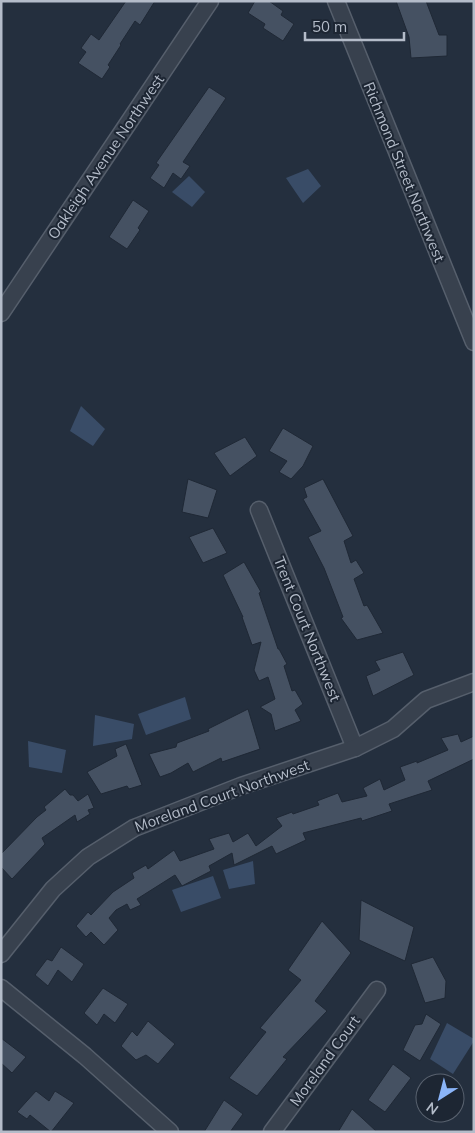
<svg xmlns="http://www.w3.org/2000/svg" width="475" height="1133" viewBox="0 0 475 1133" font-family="Mulish,sans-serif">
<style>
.water{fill:#394c67}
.building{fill:#455162;stroke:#1f2835}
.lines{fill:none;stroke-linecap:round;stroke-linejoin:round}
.minor-casing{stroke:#565f6c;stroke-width:19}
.minor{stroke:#38414e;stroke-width:16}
.labels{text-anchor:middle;stroke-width:4;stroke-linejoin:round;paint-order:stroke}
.street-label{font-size:15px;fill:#b4bcc9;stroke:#1d2633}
</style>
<rect width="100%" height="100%" fill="#242f3e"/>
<g class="water">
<polygon points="308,169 321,186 303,203 286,178"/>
<polygon points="189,176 205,192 192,207 172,192"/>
<polygon points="81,406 105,429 93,446 70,431"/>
<polygon points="185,697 191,719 146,735 138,714"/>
<polygon points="95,715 134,724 132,739 93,746"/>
<polygon points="28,741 66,750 62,773 29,767"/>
<polygon points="253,861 255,884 229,889 223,870"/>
<polygon points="213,876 221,898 181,912 172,890"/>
<polygon points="447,1023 474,1039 474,1041 453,1074 430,1059"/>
</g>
<g class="building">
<polygon points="126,1 155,1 140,25 135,21 120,44 121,45 108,65 110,67 102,79 78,63 86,52 81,48 91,34 99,40"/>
<polygon points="255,1 269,1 283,11 281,15 294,24 283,41 263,28 265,24 248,13"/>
<polygon points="396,1 426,1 439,35 447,35 447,56 411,58 409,37"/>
<polygon points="209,87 226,98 183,162 190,166 181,179 173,173 164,188 150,178 159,165 156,163"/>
<polygon points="133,200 149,211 138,228 140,230 127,249 109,237"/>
<polygon points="283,428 313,446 303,466 291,479 279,472 287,461 269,451"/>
<polygon points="245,437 257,456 230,476 214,453"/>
<polygon points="188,479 217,490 208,518 182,512"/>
<polygon points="323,479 353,536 344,541 351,563 356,560 364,573 354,579 364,606 367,605 383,633 357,640 341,618 343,617 324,568 308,537 321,531 303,499 307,497 304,488"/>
<polygon points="213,528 227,553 203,563 189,537"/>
<polygon points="244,562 261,592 259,593 278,649 279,649 287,664 284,666 292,691 295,690 303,704 295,710 301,721 275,731 271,714 260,707 275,699 268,677 259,681 254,670 261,642 252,645 242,617 243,617 223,575"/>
<polygon points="403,652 414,675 373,696 366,676 380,670 375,661"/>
<polygon points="248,709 260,749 222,762 221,758 193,772 188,763 171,773 160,777 149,754 176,747 177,743 209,731 208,729"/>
<polygon points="458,734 461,742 474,736 474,759 428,781 432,790 389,804 392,811 362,821 361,818 303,833 306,840 276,854 272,846 234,865 232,853 209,866 211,871 182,886 175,875 137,899 141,905 130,910 127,904 116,910 109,918 118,930 104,945 91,932 86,937 76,926 88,912 91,915 113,892 134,878 132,873 146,865 148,869 174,850 180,861 214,849 209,839 229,833 233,842 248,833 256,846 282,826 276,818 292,812 293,814 319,805 317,801 338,793 342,802 367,796 363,788 380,779 384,790 405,780 400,767 417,761 417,763 448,750 441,738"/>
<polygon points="126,744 142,785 129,789 127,786 101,794 87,772 117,756 115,749"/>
<polygon points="65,789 70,795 73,795 78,801 88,794 94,808 88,810 90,814 77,822 75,815 42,838 45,844 12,879 1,867 1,854 37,817 46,810 44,807"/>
<polygon points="361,900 414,927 405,961 359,940"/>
<polygon points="322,921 351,953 315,1001 327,1011 283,1057 287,1059 257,1096 229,1078 266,1032 260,1028 301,980 288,970"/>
<polygon points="61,947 84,964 72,982 58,970 48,986 35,975 47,959 52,961"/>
<polygon points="433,957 446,981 445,998 425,1003 411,964"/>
<polygon points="103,988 128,1004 115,1023 104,1014 97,1025 84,1013"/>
<polygon points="426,1014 441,1024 420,1061 403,1050 415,1025 422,1024"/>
<polygon points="148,1021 175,1044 158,1064 146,1055 136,1060 121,1046 132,1031 137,1036"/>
<polygon points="1,1038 26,1057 12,1073 1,1063"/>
<polygon points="393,1064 411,1078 385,1112 368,1100"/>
<polygon points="36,1091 49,1101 55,1091 74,1103 51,1132 30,1115 27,1119 17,1112"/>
<polygon points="224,1100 243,1114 230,1132 204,1132"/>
<polygon points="352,1109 362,1118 377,1132 338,1132"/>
</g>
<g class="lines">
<defs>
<g id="minor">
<polyline points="336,1 474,342"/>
<polyline points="1,313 210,1"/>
<polyline points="259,510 355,748"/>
<polyline points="1,954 53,889 88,857 134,828 241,786 355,748 393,729 426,700 474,682"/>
<polyline points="1,988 85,1056 170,1132"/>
<polyline points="272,1132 377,990"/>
</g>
</defs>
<use href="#minor" class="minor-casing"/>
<use href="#minor" class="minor"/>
</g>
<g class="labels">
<g class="street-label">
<text transform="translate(106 157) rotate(-56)" y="5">Oakleigh Avenue Northwest</text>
<text transform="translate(404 172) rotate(68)" y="5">Richmond Street Northwest</text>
<text transform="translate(307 629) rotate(68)" y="5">Trent Court Northwest</text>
<text transform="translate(222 796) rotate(-20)" y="5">Moreland Court Northwest</text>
<text transform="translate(325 1061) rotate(-54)" y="5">Moreland Court</text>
</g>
</g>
<rect width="475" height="1133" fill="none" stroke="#b4bcc9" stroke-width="5"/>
<g transform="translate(440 1098) rotate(216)"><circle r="24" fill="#1d2633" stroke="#59626f"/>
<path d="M0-4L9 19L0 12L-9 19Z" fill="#8ab4f8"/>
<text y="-8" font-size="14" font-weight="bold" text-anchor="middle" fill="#b4bcc9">N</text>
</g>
<path d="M305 32v8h99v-8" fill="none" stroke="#b4bcc9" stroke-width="2.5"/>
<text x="312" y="32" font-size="15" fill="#b4bcc9" stroke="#1d2633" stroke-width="4" paint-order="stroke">50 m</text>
</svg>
